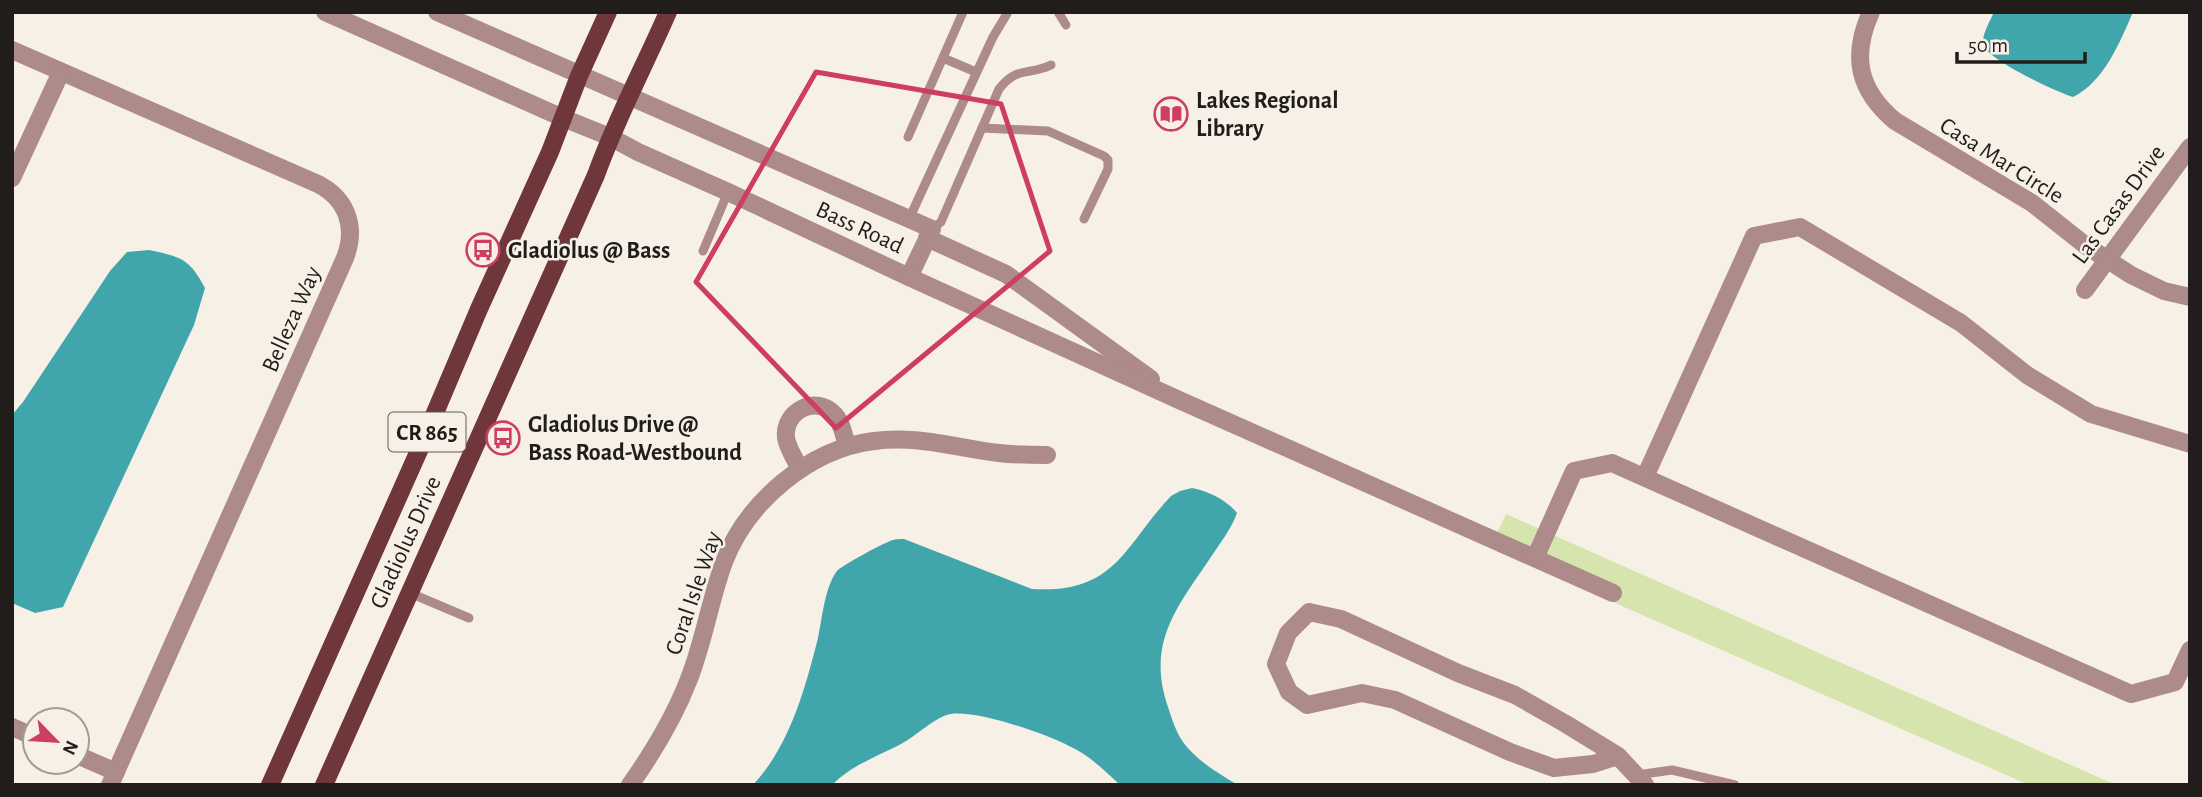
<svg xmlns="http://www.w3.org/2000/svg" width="2202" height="797" viewBox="0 0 2202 797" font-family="'Alegreya Sans',sans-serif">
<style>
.green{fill:#d6e4ad}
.water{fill:#40a6ac}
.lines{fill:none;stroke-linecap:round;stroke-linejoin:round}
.service{stroke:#ad8b8b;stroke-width:9}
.minor{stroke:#ad8b8b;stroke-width:18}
.primary{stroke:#70373b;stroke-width:18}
.marked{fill:none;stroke:#cd3e5f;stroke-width:5;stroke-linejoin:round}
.labels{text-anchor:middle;stroke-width:5;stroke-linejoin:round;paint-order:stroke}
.shield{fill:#f7f0e6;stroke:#605c57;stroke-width:2}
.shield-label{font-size:23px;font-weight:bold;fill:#201d1a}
.poi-label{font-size:24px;font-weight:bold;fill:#201d1a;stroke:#f7f0e6;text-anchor:start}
.street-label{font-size:24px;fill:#201d1a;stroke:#f7f0e6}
</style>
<rect width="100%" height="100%" fill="#f7f0e6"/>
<polygon class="green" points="1506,514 2116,785 2029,785 1490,548"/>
<g class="water">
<path d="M1994,12H2133C2120,42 2104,82 2073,97C2056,92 1986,59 1983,44C1982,34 1990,21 1994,12Z"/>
<path d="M149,250C181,257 189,258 205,288L194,325L63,607L35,613L12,603V415L23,402L110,271L127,252Z"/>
<path d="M1192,488C1208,491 1227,500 1237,513C1232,527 1223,539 1215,551C1180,604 1145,640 1168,707C1172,719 1176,732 1183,742C1196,760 1219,774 1238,785H1120C1104,770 1089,755 1069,746C1044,733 977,710 951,714C936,716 915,737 901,744C876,757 852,765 832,785H753C790,745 805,689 818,638C822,619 825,586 837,571C841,566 885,542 893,540C895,539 902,539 904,539L1032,589C1116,594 1123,547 1171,496L1180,491Z"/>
</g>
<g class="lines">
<g class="service">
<polyline points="1058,12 1066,25"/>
<polyline points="943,58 976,72"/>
<polyline points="982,128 1048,131 1104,156 1108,160 1108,169 1084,219"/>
<polyline points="908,137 963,12"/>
<polyline points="909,219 993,37 1008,12"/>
<path d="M932,229L941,222L999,89C1018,65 1029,76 1051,65"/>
<polyline points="703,251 728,192"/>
<polyline points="410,593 469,618"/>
<polyline points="1637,775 1672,770 1735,785"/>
</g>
<g class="minor">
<polyline points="325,12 563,118 610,137 638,152 728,192 909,277 932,229 437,12"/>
<path d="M1871,12C1851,56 1858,90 1895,121L2032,203L2085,245L2131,275L2164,291L2190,297"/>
<path d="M12,50L318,184C347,199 357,227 345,258L110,785"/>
<polyline points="12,178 61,72"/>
<polyline points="927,238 1006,274 1151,379"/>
<polyline points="909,277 1179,400 1613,593"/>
<polyline points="2085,290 2190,147"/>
<path d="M800,469C795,459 788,449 786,438C783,411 816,394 835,415C842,423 844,436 847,446"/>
<polyline points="1645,477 1754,236 1800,227 1961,323 2027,375 2091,414 2190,444"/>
<polyline points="1535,558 1574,471 1612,463 2131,694 2175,682 2190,650"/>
<polyline points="12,727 35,737"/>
<polyline points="77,755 116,772"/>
<polyline points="1618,756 1593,764 1554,768 1510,752 1395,700 1362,693 1307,705 1289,692 1276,664 1288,633 1309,612 1341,619 1458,673 1515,695 1566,724 1618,756 1645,785"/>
<path d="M630,785C654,751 674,718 689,679C704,641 710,600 724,562C747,502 809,449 874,441C917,435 957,448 999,453C1015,455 1031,455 1047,455"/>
</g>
<g class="primary">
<polyline points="270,785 421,446 479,309 550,152 579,76 608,12"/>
<path d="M324,785L596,175C616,119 644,67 668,12"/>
</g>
</g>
<path class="marked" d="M816,72L1001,104L1050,251L836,428L696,282Z"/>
<defs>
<symbol id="library-ring" viewBox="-11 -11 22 22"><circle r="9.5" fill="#f7f0e6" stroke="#cd3e5f" stroke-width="1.5"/><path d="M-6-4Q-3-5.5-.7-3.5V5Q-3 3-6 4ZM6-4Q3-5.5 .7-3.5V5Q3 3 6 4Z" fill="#cd3e5f"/></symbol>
<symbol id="bus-ring" viewBox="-11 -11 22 22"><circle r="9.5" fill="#f7f0e6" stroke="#cd3e5f" stroke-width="1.5"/><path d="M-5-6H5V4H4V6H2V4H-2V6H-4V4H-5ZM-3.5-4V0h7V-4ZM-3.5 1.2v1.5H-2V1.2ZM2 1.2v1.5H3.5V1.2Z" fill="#cd3e5f"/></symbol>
</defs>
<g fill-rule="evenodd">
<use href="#library-ring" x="1152" y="95" width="38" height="38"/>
<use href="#bus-ring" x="464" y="231" width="38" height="38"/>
<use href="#bus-ring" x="484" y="419" width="38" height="38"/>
</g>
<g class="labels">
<rect class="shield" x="388.5" y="412.5" width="77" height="39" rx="5"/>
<g class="shield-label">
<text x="427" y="440">CR 865</text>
</g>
<g class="poi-label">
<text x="1196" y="108">Lakes Regional<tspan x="1196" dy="28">Library</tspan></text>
<text x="508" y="258">Gladiolus @ Bass</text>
<text x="528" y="432">Gladiolus Drive @<tspan x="528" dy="28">Bass Road-Westbound</tspan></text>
</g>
<g class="street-label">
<text transform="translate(2002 160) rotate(32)" y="8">Casa Mar Circle</text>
<text transform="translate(2118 204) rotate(-54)" y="8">Las Casas Drive</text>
<text transform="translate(860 227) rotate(25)" y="8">Bass Road</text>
<text transform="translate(291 319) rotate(-66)" y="8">Belleza Way</text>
<text transform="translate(405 542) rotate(-66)" y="8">Gladiolus Drive</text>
<text transform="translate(693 593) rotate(-71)" y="8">Coral Isle Way</text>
</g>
</g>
<rect width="2202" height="797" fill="none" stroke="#201d1a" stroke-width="28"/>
<g transform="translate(56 741) rotate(115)"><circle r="33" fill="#f7f0e6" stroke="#a19c94" stroke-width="2"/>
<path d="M0-5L12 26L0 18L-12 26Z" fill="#cd3e5f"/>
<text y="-10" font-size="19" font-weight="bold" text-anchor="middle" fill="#201d1a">N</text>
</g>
<path d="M1957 52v10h128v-10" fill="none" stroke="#201d1a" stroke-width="3.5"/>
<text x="1968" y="52" font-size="21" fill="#201d1a" stroke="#f7f0e6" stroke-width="5" paint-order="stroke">50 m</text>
</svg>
